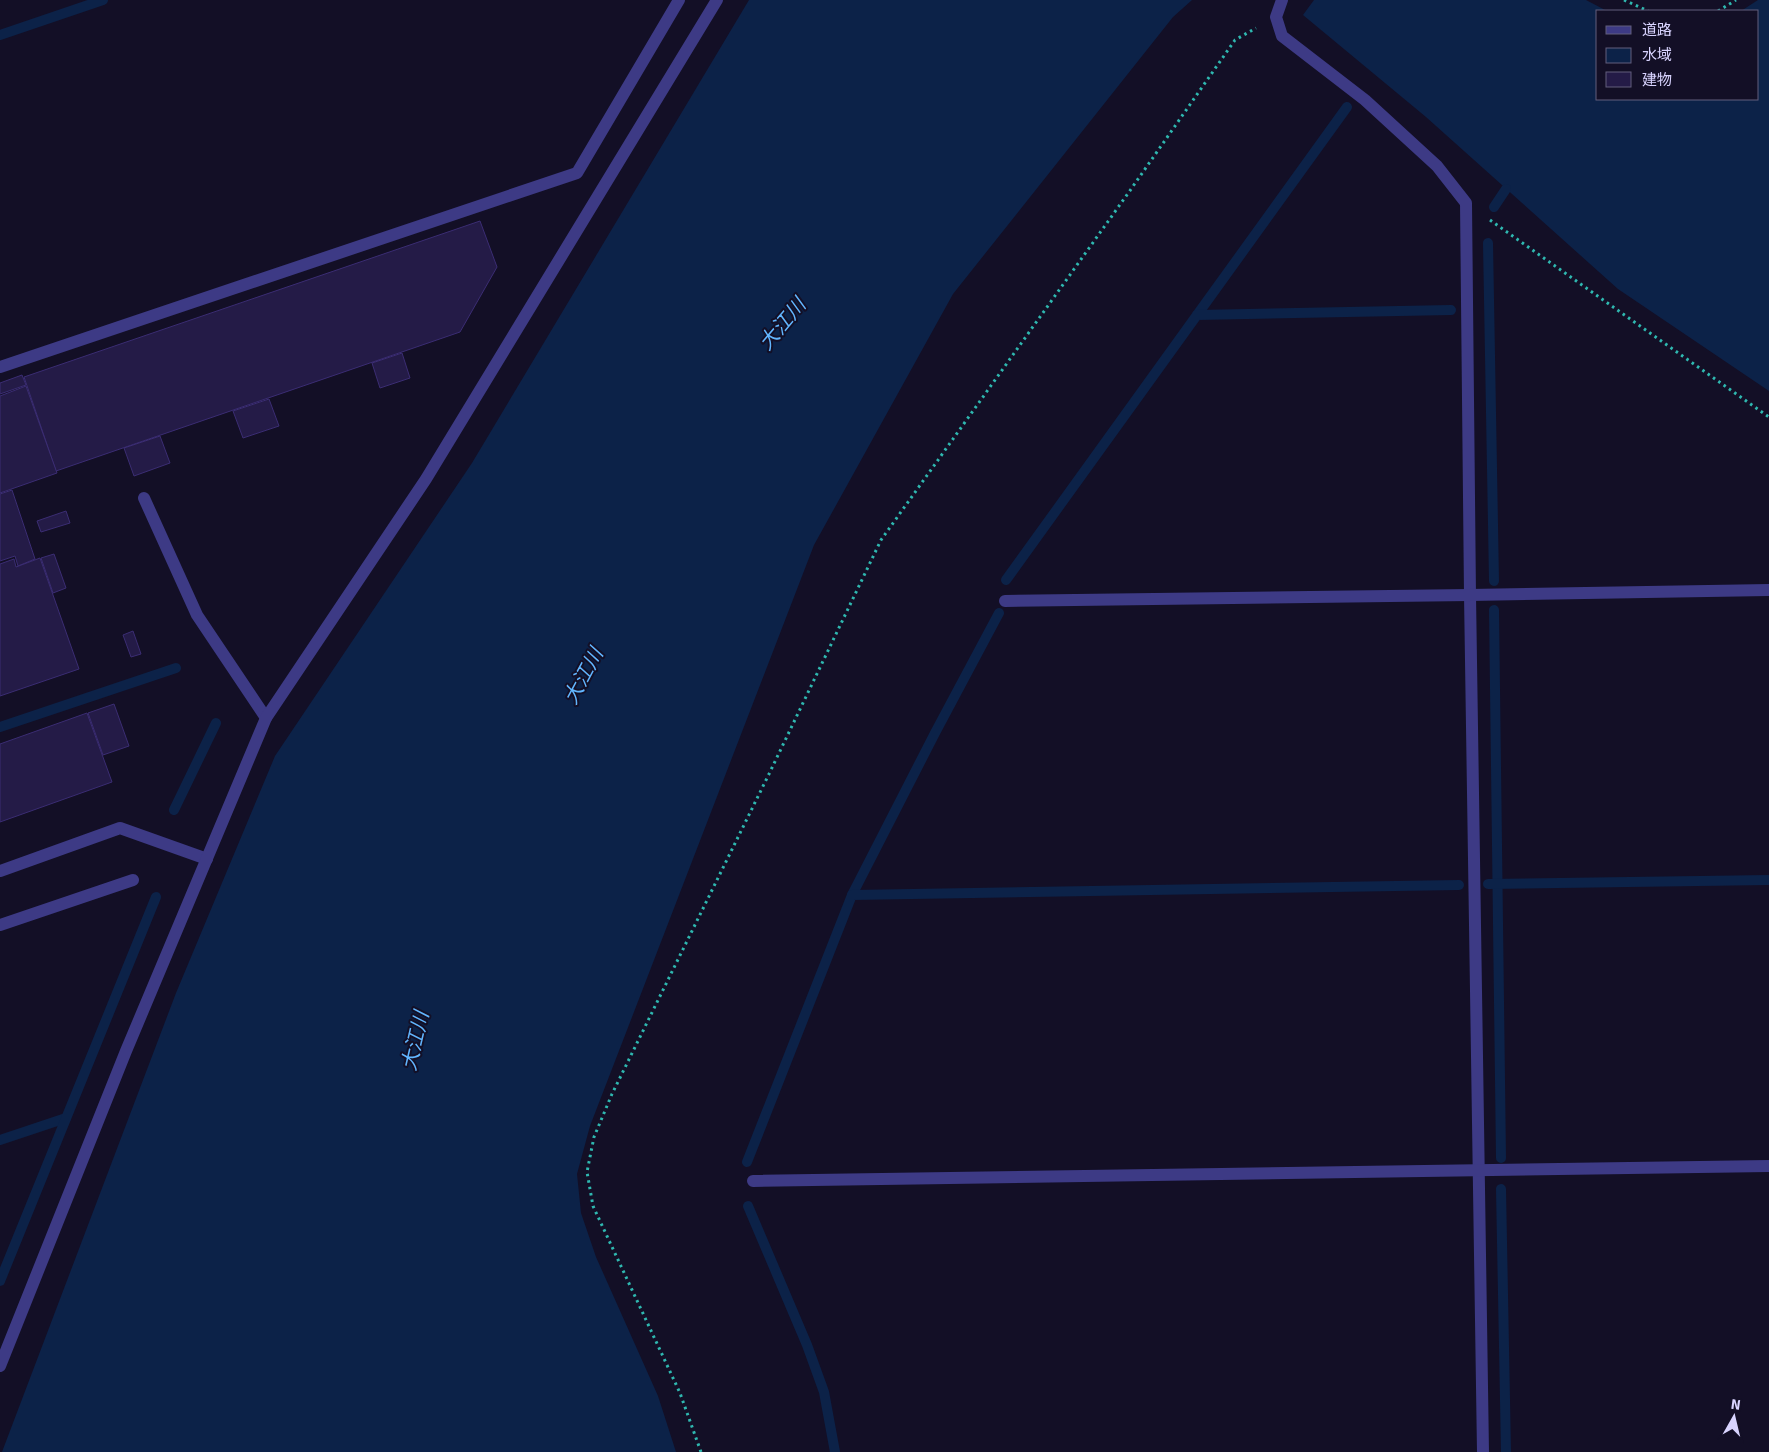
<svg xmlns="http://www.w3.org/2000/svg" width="1769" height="1452" viewBox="0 0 1769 1452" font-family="Signika,'Noto Sans JP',sans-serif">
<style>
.water{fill:#0c2248}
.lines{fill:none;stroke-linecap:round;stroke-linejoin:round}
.stream{stroke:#0c2248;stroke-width:10}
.building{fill:#241b47;stroke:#3b2d73}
.path{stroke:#2fb8b0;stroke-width:3;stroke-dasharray:2.5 4;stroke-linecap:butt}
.lane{stroke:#3d3a85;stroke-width:12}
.street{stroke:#3d3a85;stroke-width:12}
.labels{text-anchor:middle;stroke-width:4;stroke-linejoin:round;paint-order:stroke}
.water-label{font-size:20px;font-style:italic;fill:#62b6ff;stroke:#130f26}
</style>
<rect width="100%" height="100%" fill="#130f26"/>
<g class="water">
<polygon points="749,0 1192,0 1173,17 953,294 814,545 590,1126 577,1174 581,1213 596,1257 658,1396 676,1452 2,1452 176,993 275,756 472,463"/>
<polygon points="1314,0 1586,0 1607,11 1598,11 1598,99 1758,99 1758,11 1741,11 1758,0 1769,0 1769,391 1618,289 1426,117 1303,15"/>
</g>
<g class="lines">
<g class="stream">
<polyline points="0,35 103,0"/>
<polyline points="1494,207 1506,189"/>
<polyline points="1488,243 1494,581"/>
<polyline points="1197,315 1347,107"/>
<polyline points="1006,580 1197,315 1451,310"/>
<polyline points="1494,610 1501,1158"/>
<polyline points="0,727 176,668"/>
<polyline points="174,810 216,723"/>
<polyline points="1488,884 1769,880"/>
<polyline points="852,895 935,733 999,613"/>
<polyline points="0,1140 66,1118"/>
<polyline points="747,1162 852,895 1459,885"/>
<polyline points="1501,1189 1506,1452"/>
<polyline points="748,1206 807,1345 824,1392 835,1452"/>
<polyline points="0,1281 156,897"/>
</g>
</g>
<g class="building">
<polygon points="480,221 497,267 460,332 56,471 24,377"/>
<polygon points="402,353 410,378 380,388 372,363"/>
<polygon points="22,375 26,385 0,394 0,383"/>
<polygon points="26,386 57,473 0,493 0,396"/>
<polygon points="269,399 279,426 243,438 233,411"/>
<polygon points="160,436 170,463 134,476 124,448"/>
<polygon points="12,490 35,559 18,566 15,556 0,561 0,494"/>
<polygon points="66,511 70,523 41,532 37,521"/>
<polygon points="54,554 66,588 53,593 41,558"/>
<polygon points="40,558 79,669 0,696 0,564 14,559 16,567"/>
<polygon points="133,631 141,654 131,657 123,635"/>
<polygon points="114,704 129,746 103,755 88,713"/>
<polygon points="87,713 112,782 0,822 0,744"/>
</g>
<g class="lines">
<g class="path">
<polyline points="1624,0 1648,11"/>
<polyline points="1718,11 1736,0"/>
<polyline points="1490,220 1769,417"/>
<polyline points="701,1452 680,1393 593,1206 587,1172 594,1137 612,1094 769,774 881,540 1129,192 1235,40 1256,28"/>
</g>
<g class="lane">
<polyline points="144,498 197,615 266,718"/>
<polyline points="0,871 120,828 207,859"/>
</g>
<g class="street">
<polyline points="1282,0 1276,17 1282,36 1365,100 1437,166 1466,203 1470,595 1483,1452"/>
<polyline points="0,367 577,173 679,0"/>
<polyline points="1005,601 1470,595 1769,590"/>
<polyline points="0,925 133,880"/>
<polyline points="753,1181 1769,1166"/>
<polyline points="0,1366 126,1051 266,718 426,479 717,0"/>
</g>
</g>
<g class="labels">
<g class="water-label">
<text transform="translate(782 324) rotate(-50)" y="7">大江川</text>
<text transform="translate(583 676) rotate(-62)" y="7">大江川</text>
<text transform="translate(415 1041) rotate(-77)" y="7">大江川</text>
</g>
</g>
<rect x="1596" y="10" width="162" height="90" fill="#130f26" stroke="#625e7d"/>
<rect x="1606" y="26" width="25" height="8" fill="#3d3a85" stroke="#625e7d"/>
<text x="1642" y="35" font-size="15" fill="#d9d4ff">道路</text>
<rect x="1606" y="48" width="25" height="15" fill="#0c2248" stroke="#625e7d"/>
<text x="1642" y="60" font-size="15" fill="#d9d4ff">水域</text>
<rect x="1606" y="72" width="25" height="15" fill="#241b47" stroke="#625e7d"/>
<text x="1642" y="85" font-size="15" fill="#d9d4ff">建物</text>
<g transform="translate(1734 1417) rotate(8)" stroke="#130f26" stroke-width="4" paint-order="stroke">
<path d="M0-4L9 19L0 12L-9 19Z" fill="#d9d4ff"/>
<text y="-8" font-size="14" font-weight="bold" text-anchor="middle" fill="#d9d4ff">N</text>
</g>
</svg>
